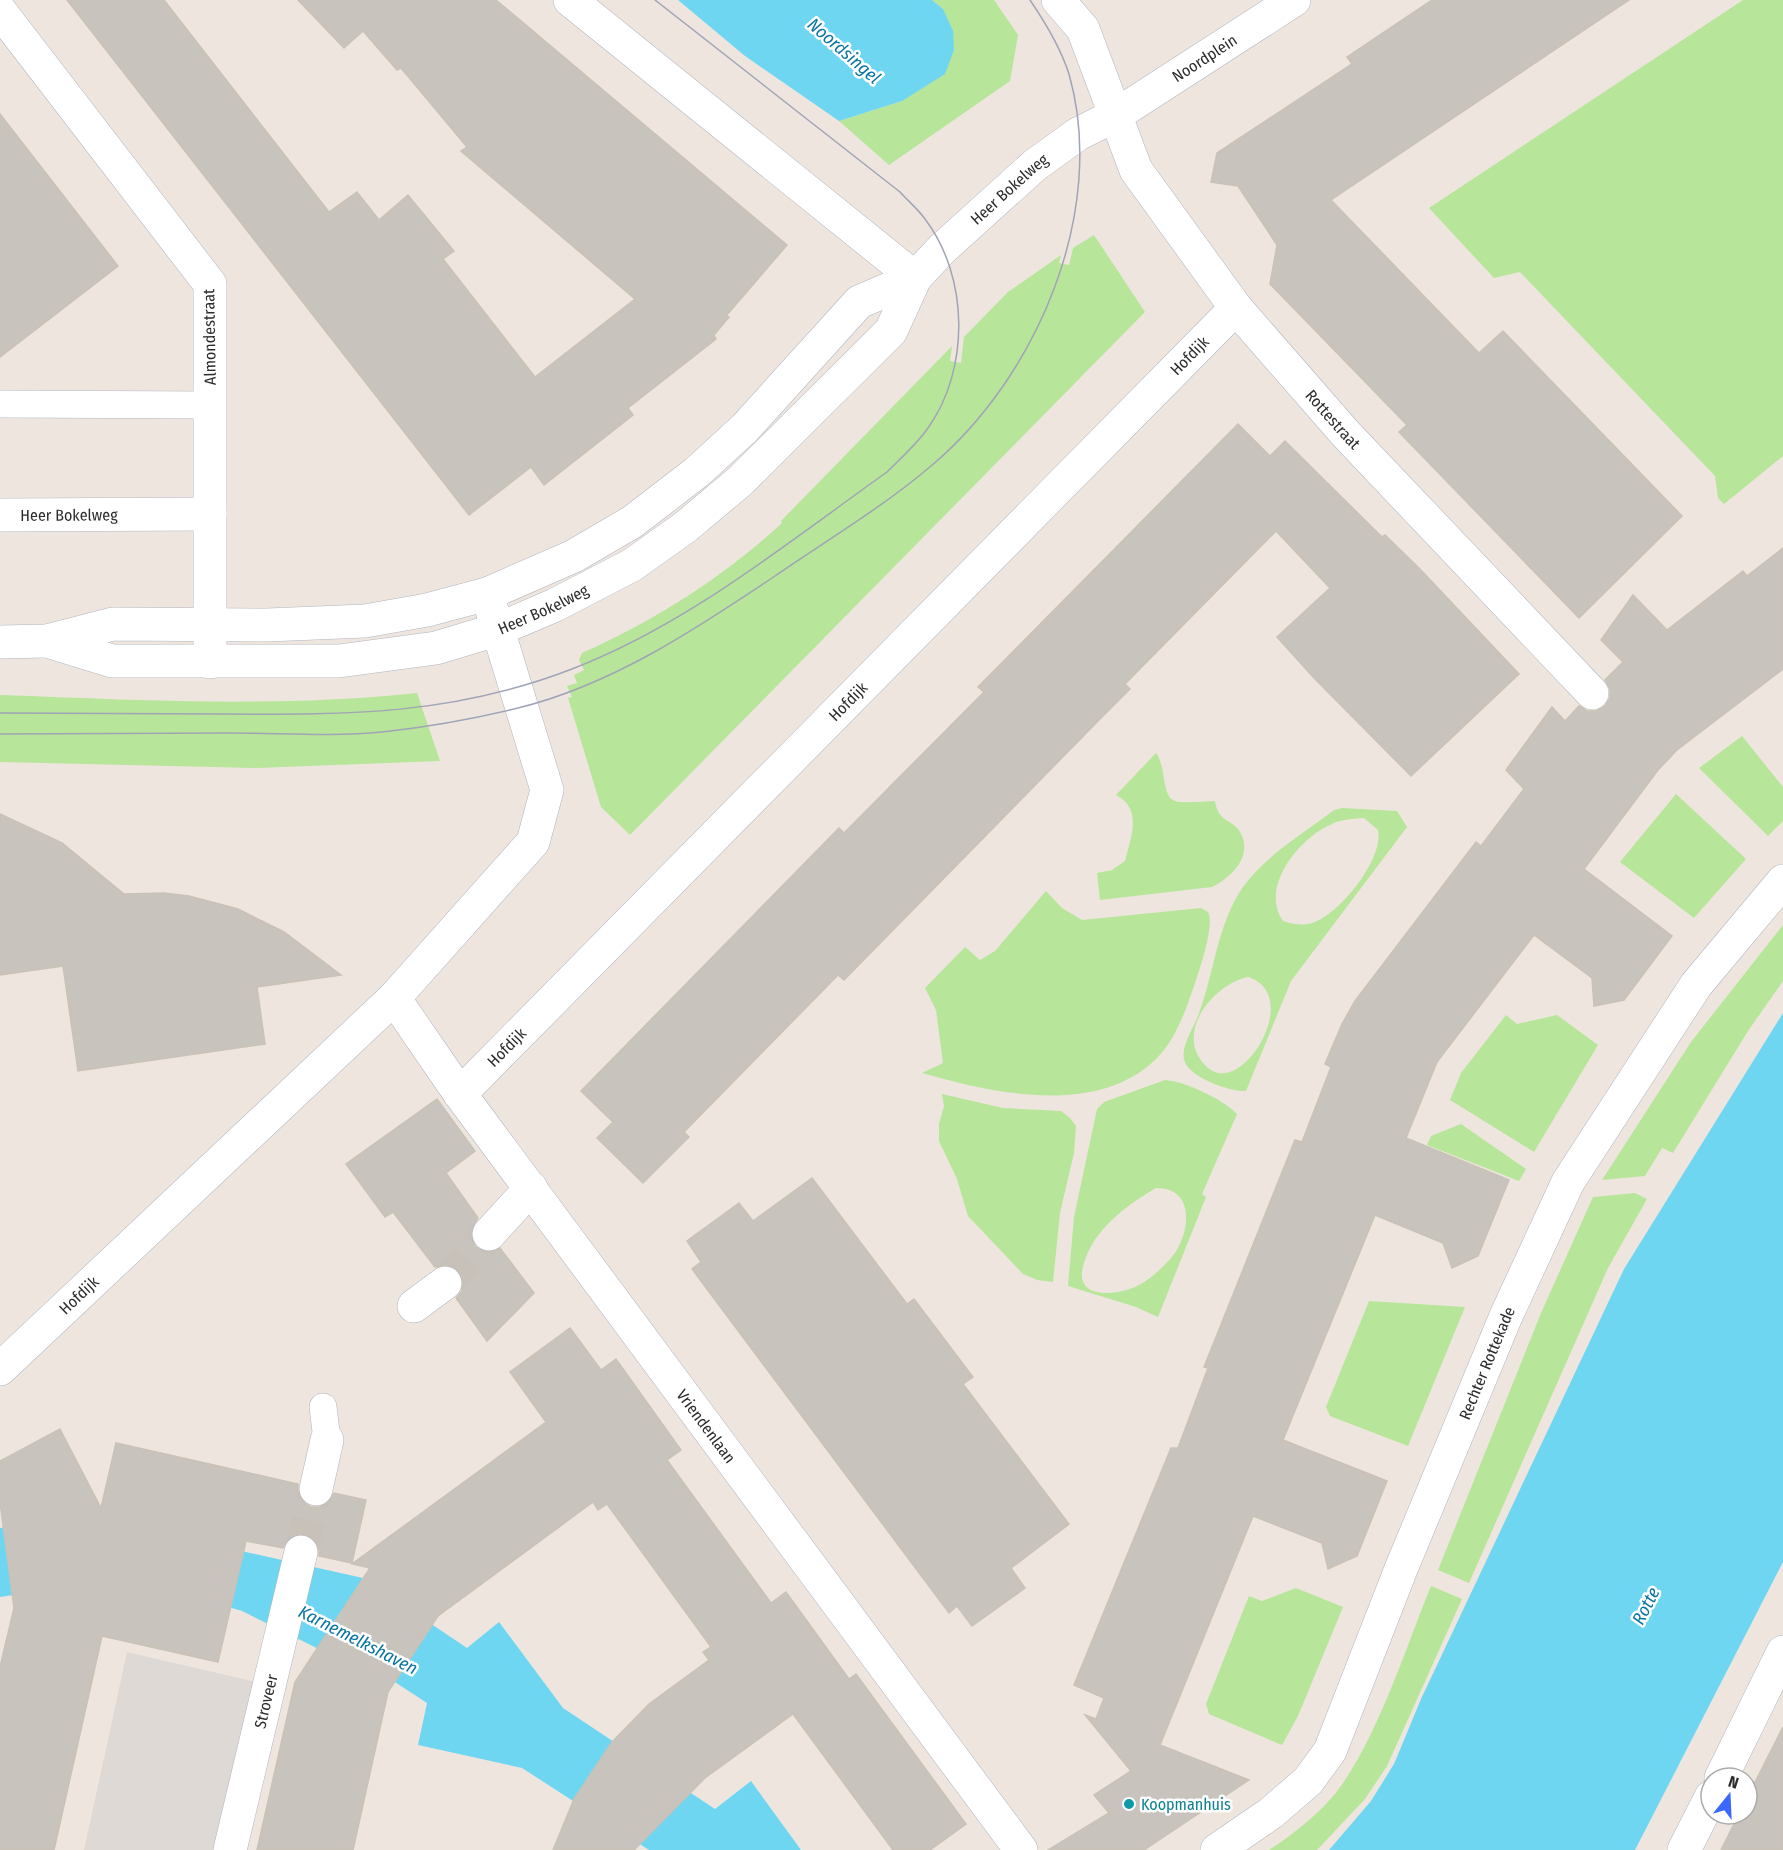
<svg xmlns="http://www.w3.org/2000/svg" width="1783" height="1850" viewBox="0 0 1783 1850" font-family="'Fira Sans Condensed',sans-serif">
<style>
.green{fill:#b7e599;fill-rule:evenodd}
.plaza{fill:#ded9d5}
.water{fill:#6fd6f2}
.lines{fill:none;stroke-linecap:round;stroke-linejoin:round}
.canal{stroke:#6fd6f2;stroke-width:51}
.building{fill:#c9c3bd;stroke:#c9c2b7;stroke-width:1.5}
.pedestrian-tunnel{stroke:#c7c1ba;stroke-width:33;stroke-dasharray:33 16;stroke-linecap:butt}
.minor-tunnel{stroke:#c7c1ba;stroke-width:33;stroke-dasharray:33 16;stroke-linecap:butt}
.service-casing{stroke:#b2b5c0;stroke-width:28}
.pedestrian-casing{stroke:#b2b5c0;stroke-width:34}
.minor-casing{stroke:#b2b5c0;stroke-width:34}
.tertiary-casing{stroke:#b2b5c0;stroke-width:34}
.service{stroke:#fff;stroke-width:27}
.pedestrian{stroke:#fff;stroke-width:33}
.minor{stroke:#fff;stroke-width:33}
.tertiary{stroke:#fff;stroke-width:33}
.tram{stroke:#a0a4b6;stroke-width:1.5}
.culture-dot{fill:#0f9aa8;stroke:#fff;stroke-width:2}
.labels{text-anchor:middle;stroke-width:5;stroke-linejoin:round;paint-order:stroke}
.street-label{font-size:16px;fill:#2c2c2c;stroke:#fff}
.culture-label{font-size:16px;fill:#0d838f;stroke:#fff;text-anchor:start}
.water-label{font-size:18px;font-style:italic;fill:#0a75a2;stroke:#fff}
</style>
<rect width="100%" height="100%" fill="#eee6de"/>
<g class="green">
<polygon points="932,0 994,0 1018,35 1010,81 889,165 839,121 902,101 943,9"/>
<polygon points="1743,0 1783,0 1783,456 1724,504 1718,498 1715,476 1520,272 1494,278 1429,208"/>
<path d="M1094,235L1145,312L630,835L601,807L568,698L572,697L567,686L577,683L574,675L584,670L579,660L582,653C656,620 722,578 782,523L781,521L952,346L950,361L961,363L964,337L1008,292L1061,255L1059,263L1069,265L1073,248Z"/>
<path d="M417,693L440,761L256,768L0,762V695C139,700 278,708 417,693Z"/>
<polygon points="1742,736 1783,787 1783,821 1768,836 1699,768"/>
<path d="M1156,753C1167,768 1161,796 1175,801C1186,804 1203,801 1215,801C1218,823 1233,819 1240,832C1254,856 1231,878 1212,887L1100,900L1097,873L1112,870L1125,861C1131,837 1143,809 1116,795Z"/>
<polygon points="1676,794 1746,859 1694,918 1620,862"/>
<path d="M1342,808L1397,811L1407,827L1291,981L1246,1091C1230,1092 1187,1077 1184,1059C1181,1047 1193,1028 1198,1016C1214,975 1217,924 1243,887C1265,856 1304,833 1334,810ZM1364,818L1378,830C1384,859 1341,912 1315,922C1304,926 1294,925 1283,921C1259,887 1300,837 1332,824C1342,819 1353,819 1364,818ZM1248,977C1305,995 1241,1100 1207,1067C1172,1035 1213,984 1248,977Z"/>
<path d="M1046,891L1062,908L1082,920L1201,908L1208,912C1215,924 1200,968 1195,983C1186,1009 1176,1040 1155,1060C1095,1117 992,1093 922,1073L943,1063L936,1010L925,988L965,947L980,960L995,951Z"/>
<polygon points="1783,925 1783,981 1748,1031 1673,1153 1662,1148 1645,1176 1602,1180 1691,1042"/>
<polygon points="1506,1015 1517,1024 1557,1015 1598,1045 1534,1152 1450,1100 1461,1073"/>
<path d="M1165,1080C1185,1081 1224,1100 1237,1114L1202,1194L1206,1197L1158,1317L1136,1307L1068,1286L1074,1217L1097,1109L1104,1102ZM1156,1188C1194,1188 1191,1228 1175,1253C1167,1264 1153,1277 1141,1284C1121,1296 1071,1302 1084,1263C1094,1229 1127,1205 1156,1188Z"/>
<polygon points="942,1094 1003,1108 1061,1111 1070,1118 1076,1126 1074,1153 1060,1213 1053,1282 1037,1280 1023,1274 968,1216 957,1179 939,1141 939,1124 944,1106"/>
<polygon points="1461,1124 1526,1169 1519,1181 1427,1145 1431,1136"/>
<polygon points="1635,1193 1647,1199 1608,1268 1469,1583 1438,1570 1541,1313 1593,1197"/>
<polygon points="1369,1301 1465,1307 1408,1446 1330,1416 1326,1407"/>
<path d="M1431,1586L1462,1599L1387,1766L1365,1799L1317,1850H1269C1289,1837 1310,1821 1326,1804C1372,1756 1405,1649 1431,1586Z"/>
<polygon points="1296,1588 1343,1607 1298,1716 1282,1745 1209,1714 1206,1704 1249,1596 1262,1601"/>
</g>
<polygon class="plaza" points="127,1652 269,1685 242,1850 84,1850"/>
<g class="water">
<polygon points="678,0 932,0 943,9 953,31 954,50 945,74 902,101 839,121 745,56"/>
<polygon points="1783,1013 1783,1562 1635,1850 1329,1850 1371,1801 1394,1764 1421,1699 1624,1269"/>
<polygon points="83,1516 363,1578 467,1648 499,1622 563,1708 715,1809 751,1781 801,1850 649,1850 522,1768 418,1745 427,1703 329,1639 323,1630 325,1606 106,1555 94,1583 0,1597 0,1528"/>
</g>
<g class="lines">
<polyline class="canal" points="193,1571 251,1587 386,1654"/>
</g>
<g class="building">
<polygon points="67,0 164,0 329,212 357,192 379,220 408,195 454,251 443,259 535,377 635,299 461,151 467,147 401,68 397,70 363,31 344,48 298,0 496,0 787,245 726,316 729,317 714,335 716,339 628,408 633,415 544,485 531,467 469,515"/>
<polygon points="1432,0 1629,0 1331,200 1479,353 1503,331 1682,516 1579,618 1399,432 1407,425 1270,284 1277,245 1238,186 1211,182 1217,153 1352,64 1347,57"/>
<polygon points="0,114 118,266 0,357"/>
<polygon points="1238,424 1270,456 1285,441 1382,537 1385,535 1419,568 1519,674 1411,776 1314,678 1277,637 1330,588 1276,531 1125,684 1130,689 1101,718 844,980 838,975 684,1132 689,1137 643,1183 597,1138 613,1122 581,1091 839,828 844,833 984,692 978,687"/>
<polygon points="1783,548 1783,669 1677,750 1658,770 1584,869 1672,936 1624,1000 1594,1006 1592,978 1534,935 1437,1062 1406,1138 1509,1180 1478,1256 1452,1268 1443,1243 1375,1215 1283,1440 1387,1481 1357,1556 1328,1569 1322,1543 1253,1516 1160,1745 1249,1780 1144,1850 1048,1850 1109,1813 1094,1795 1131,1771 1085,1715 1096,1719 1104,1698 1074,1685 1171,1448 1178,1448 1208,1368 1204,1367 1295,1140 1302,1142 1331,1067 1325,1064 1342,1024 1355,1001 1476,842 1481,846 1524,789 1506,770 1552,707 1565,721 1579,706 1587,711 1596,711 1605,706 1610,698 1610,689 1605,680 1623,662 1601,640 1633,595 1667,630 1743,571 1747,576"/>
<polygon points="0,814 62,843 124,894 164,893 189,896 238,909 284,932 341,975 257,987 265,1044 78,1071 63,966 0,975"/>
<polygon points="437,1099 475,1151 446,1173 478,1218 471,1229 471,1240 476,1247 484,1252 500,1248 534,1293 487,1341 456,1298 462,1291 464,1281 460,1271 452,1266 443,1264 435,1267 393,1212 385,1217 346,1164"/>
<polygon points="812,1178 907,1304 914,1299 973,1377 963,1384 1069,1524 1011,1568 1025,1588 972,1626 957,1606 949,1613 692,1269 701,1262 687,1241 739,1203 753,1221"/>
<polygon points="570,1328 601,1370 616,1359 681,1450 667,1460 771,1603 786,1592 849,1679 856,1674 966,1824 930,1850 893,1850 793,1714 705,1778 634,1850 553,1850 574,1799 612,1742 649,1704 709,1660 703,1652 711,1647 607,1504 598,1510 593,1502 438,1616 388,1692 353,1850 257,1850 295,1682 370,1568 352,1564 546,1422 510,1372"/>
<polygon points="60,1429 101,1508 116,1443 298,1484 298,1495 304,1503 311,1507 322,1507 330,1501 334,1493 366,1500 352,1563 319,1556 319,1547 314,1539 305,1534 295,1534 288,1539 283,1548 246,1541 218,1662 102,1636 54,1850 0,1850 0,1667 14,1608 0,1502 0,1461"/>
<polygon points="1783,1727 1783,1850 1721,1850 1739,1814 1747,1814 1747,1798"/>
</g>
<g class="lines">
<polyline class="pedestrian-tunnel" points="301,1552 316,1489"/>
<polyline class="minor-tunnel" points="445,1283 489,1234"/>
<defs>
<g id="service">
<polyline points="0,404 211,405"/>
<polyline points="323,1407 327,1440"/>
</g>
<g id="pedestrian">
<polyline points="316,1489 327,1440"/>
<polyline points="1721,1778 1783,1652"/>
<path id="s1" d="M230,1850L301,1552"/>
<polyline points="1684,1850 1711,1797"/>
</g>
<g id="minor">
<polyline points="570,0 915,278"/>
<path id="s2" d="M1058,0L1083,29L1136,170L1236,308L1345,433L1592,693"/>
<polyline points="0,11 210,284 210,662"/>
<path id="s3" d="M0,515L210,514"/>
<path id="s4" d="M394,998L460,1094L1021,1850"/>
<path id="s5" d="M460,1094L1236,308"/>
<polyline points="489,1234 531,1188"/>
<polyline points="414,1306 445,1283"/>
<path id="s6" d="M0,1369L394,998L533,842L547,790L487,594"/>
<path id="s7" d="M1217,1850L1271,1813L1308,1781L1330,1751L1401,1569L1506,1316L1568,1182L1696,985L1783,881"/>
</g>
<g id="tertiary">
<path id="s8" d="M47,641L112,661H339L436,648L499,629L555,605L632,565L684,528L739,482L891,331L915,278L942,249L1035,165L1078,134L1116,115L1294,0"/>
<polyline points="0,642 47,641 113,624 267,625 365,621 427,610 487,594 574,556 632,522 697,472 745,428 859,302 915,278"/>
</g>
</defs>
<use href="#service" class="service-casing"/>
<use href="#pedestrian" class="pedestrian-casing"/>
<use href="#minor" class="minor-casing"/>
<use href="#tertiary" class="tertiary-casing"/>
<use href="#service" class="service"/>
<use href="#pedestrian" class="pedestrian"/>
<use href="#minor" class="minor"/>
<use href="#tertiary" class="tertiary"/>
<g class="tram">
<path d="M0,713C75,713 150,714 224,714C349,715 453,715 572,669C687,625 787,543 887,472C901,458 916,445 928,428C970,369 969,277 925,219C918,209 908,201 900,192L655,0"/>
<path d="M0,734C76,734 153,733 229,733C280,733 332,737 382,732C428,727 473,719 518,708C612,685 696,629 775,576C827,540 883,507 931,466C1037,377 1108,211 1069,74C1061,49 1045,22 1030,0"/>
</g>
</g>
<circle class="culture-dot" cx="1129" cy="1804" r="6"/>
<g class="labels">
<g class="street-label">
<text dy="6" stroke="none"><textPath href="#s8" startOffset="1380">Noordplein</textPath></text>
<text dy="6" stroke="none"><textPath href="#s8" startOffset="1144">Heer Bokelweg</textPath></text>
<text transform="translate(209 337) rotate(-91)" y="6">Almondestraat</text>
<text dy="6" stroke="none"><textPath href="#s5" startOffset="1038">Hofdijk</textPath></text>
<text dy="6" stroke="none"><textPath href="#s2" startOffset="507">Rottestraat</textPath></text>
<text dy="6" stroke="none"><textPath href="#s3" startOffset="69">Heer Bokelweg</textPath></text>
<text dy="6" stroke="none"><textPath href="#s8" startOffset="507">Heer Bokelweg</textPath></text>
<text dy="6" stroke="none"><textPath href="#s5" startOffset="552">Hofdijk</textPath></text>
<text dy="6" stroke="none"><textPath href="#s5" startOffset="66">Hofdijk</textPath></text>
<text dy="6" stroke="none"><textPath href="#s6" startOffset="108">Hofdijk</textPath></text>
<text dy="6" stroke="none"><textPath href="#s7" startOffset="570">Rechter Rottekade</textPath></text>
<text dy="6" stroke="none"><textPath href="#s4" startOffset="530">Vriendenlaan</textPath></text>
<text dy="6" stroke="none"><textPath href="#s1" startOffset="153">Stroveer</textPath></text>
</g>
<g class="culture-label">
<text x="1141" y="1810">Koopmanhuis</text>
</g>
<g class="water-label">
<text transform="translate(844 51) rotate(41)" y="6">Noordsingel</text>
<text transform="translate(1646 1606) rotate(-63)" y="6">Rotte</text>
<text transform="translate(358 1640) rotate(27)" y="6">Karnemelkshaven</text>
</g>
</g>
<g transform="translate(1729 1796) rotate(18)"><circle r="28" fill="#ffffff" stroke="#ababab" stroke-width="1.5"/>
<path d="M0-4.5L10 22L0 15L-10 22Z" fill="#3a68ff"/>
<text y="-9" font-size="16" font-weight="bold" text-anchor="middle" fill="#2c2c2c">N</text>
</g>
</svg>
